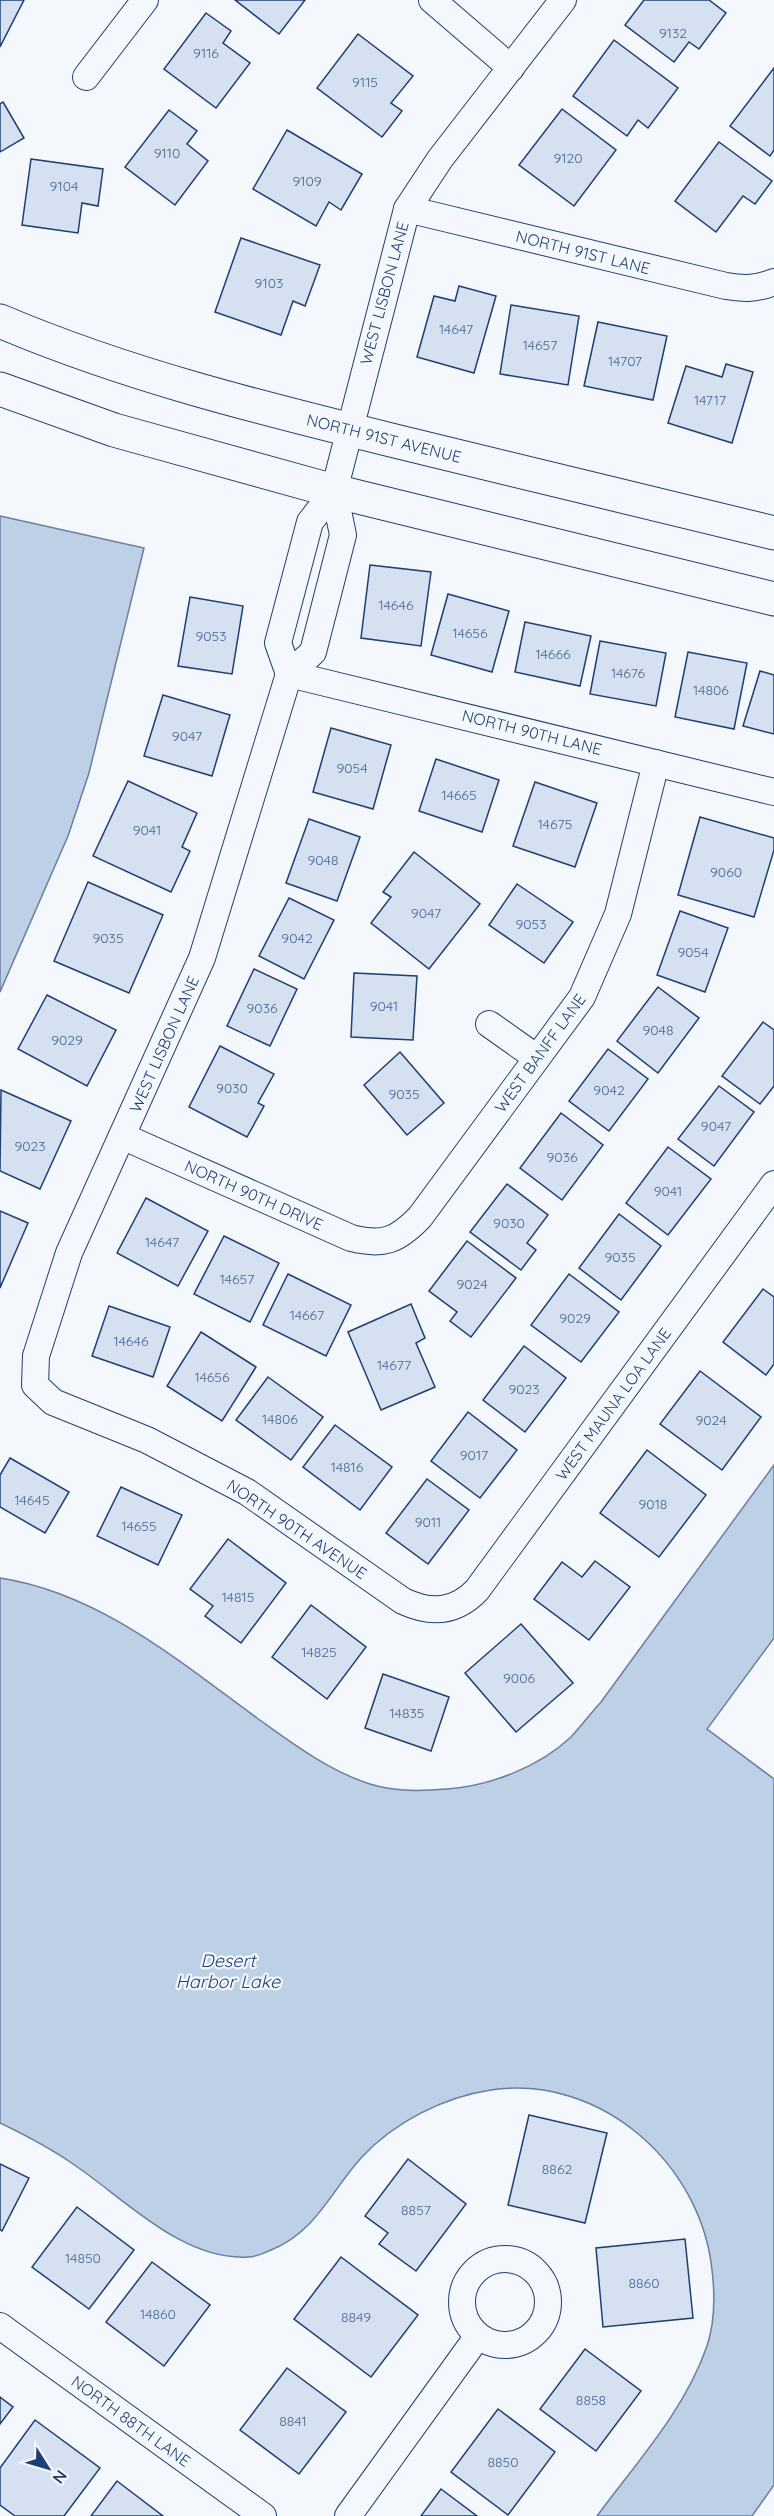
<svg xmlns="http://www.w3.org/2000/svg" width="774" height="2516" viewBox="0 0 774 2516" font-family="Quicksand,sans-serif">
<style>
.water{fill:#bed0e5;stroke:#687fa3;stroke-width:1.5}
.building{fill:#d5e0f0;stroke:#1d3f73;stroke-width:1.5}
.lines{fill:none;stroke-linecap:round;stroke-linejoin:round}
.minor-casing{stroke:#1d3f73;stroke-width:28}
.secondary-casing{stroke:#1d3f73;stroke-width:35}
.minor{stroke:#f4f7fb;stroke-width:26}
.secondary{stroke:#f4f7fb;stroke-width:33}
.labels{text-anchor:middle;stroke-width:4.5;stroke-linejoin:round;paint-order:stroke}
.number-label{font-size:14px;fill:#4b6792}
.street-label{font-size:16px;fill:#1d3f73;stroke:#f4f7fb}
.water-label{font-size:18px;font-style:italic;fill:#1d3f73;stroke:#f4f7fb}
</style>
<rect width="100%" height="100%" fill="#f4f7fb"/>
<g class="water">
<polygon points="0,516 144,548 89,773 68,836 0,992"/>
<path d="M774,1465V1638L707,1729L774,1779V2485L752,2516H597C636,2463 685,2410 707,2346C715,2322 715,2295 712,2270C701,2164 601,2074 491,2090C444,2097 394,2122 361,2158C331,2191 315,2233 271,2250C264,2253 256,2257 248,2257C182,2261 124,2198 73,2164C50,2148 25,2135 0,2123V1578C99,1593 179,1661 257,1718C292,1743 329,1771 370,1784C395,1792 422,1791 447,1789C490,1786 539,1767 571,1737C581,1726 591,1713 601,1702Z"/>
</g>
<g class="building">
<polygon points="0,0 24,0 0,47"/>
<polygon points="235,0 305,0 279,34"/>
<polygon points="644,0 709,0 726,13 699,49 689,42 674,62 625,25"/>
<polygon points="206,13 231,31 223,43 250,63 216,108 164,69"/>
<polygon points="358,34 413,76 391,103 402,111 382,137 317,88"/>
<polygon points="614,40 678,88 648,128 638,120 627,136 573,96"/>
<polygon points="774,68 774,150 770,156 730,126"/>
<polygon points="3,102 24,138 0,152 0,104"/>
<polygon points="562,109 616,150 574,206 519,165"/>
<polygon points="169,110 197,131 187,144 208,161 175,205 125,167"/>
<polygon points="287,130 362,174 341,210 329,202 316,226 253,189"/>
<polygon points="719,142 772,181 755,204 743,196 716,232 675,201"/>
<polygon points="31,159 103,169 98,206 82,203 78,233 22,225"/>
<polygon points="241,238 320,265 305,306 293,301 281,335 215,312"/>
<polygon points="459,286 496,296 474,373 417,357 434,296 455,301"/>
<polygon points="511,305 579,316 568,385 500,374"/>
<polygon points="598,322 667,336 653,400 584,386"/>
<polygon points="726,364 753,372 732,443 668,423 686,366 722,377"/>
<polygon points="370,565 431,572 421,646 361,638"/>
<polygon points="448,594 509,611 492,672 431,655"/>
<polygon points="190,597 243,606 232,674 178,666"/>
<polygon points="525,622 591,636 580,686 515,672"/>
<polygon points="600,641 666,653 656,706 590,694"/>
<polygon points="688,652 747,663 734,729 675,717"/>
<polygon points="760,671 774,675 774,734 743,726"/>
<polygon points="163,695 230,715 212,776 144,756"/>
<polygon points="331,728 391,745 373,809 313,792"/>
<polygon points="436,759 499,780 482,832 419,811"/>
<polygon points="128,781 197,813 182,847 190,851 171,892 93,856"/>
<polygon points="535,782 597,803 575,867 513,846"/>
<polygon points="700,817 774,838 774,850 754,917 678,895"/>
<polygon points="309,819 360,837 337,901 286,883"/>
<polygon points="414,852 480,904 429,969 371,923 391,897 383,892"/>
<polygon points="88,882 163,915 129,993 54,961"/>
<polygon points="517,884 573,922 544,963 489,925"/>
<polygon points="289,898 334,920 304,979 259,956"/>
<polygon points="680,911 728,928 705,992 657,975"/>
<polygon points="254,969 297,989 270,1046 227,1026"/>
<polygon points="354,973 417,976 413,1040 351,1037"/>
<polygon points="658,987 699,1018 658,1073 617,1041"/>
<polygon points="47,995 116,1030 87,1086 18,1049"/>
<polygon points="763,1022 774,1030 774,1086 760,1104 722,1076"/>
<polygon points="220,1046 274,1074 258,1103 264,1106 247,1137 189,1107"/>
<polygon points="608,1049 648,1079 609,1131 569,1101"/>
<polygon points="400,1052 444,1103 407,1135 364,1085"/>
<polygon points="719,1086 754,1112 714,1166 678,1139"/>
<polygon points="1,1090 71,1121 40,1189 0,1171"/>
<polygon points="561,1113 603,1145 562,1200 520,1168"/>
<polygon points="668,1147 711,1179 668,1235 626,1203"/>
<polygon points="507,1184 548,1215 527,1243 536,1250 521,1270 470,1232"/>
<polygon points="146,1198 208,1231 178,1286 117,1253"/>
<polygon points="0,1211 28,1223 0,1288"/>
<polygon points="619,1214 661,1246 621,1300 579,1268"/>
<polygon points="224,1236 279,1263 250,1322 194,1294"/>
<polygon points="467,1241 516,1278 471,1337 450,1321 457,1312 429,1291"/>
<polygon points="288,1274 351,1305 326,1356 263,1325"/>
<polygon points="569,1274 619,1312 581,1362 531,1325"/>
<polygon points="763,1289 774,1297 774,1364 766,1375 723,1342"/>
<polygon points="411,1304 425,1338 416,1343 435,1387 381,1410 348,1332"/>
<polygon points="109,1306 170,1327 153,1377 92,1356"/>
<polygon points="201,1332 256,1367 222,1421 167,1386"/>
<polygon points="524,1346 566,1378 525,1432 483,1400"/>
<polygon points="700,1371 761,1417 722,1470 660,1424"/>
<polygon points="268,1377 323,1417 291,1460 236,1420"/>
<polygon points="468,1412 517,1450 480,1498 431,1461"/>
<polygon points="335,1425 392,1467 360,1510 303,1467"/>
<polygon points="647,1450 706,1495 659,1557 600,1513"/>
<polygon points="10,1458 69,1492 45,1533 0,1507 0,1475"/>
<polygon points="427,1479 469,1510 428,1564 386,1533"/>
<polygon points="121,1487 182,1515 158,1565 97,1536"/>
<polygon points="228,1539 286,1583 241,1643 205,1616 213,1606 190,1589"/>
<polygon points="595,1561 630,1587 589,1640 534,1599 562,1562 582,1577"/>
<polygon points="311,1605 366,1647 327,1699 272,1657"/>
<polygon points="521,1624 573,1683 516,1732 465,1673"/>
<polygon points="383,1674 449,1697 431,1751 365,1728"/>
<polygon points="529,2115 607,2133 585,2223 508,2205"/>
<polygon points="408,2159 466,2204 416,2271 379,2244 388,2233 365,2216"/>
<polygon points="0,2164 29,2178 2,2231 0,2230"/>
<polygon points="77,2207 134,2250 89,2309 32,2267"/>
<polygon points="685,2239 693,2318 603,2327 596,2248"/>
<polygon points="341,2257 418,2315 371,2377 294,2319"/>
<polygon points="152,2262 210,2305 164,2366 106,2322"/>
<polygon points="585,2349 641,2391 596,2451 540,2409"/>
<polygon points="287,2368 346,2412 299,2474 240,2430"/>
<polygon points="0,2397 13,2407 0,2424"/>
<polygon points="498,2409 555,2452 508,2515 451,2472"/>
<polygon points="35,2420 100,2468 64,2516 15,2516 0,2505 0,2468"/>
<polygon points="117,2481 163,2516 91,2516"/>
<polygon points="441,2489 477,2516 421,2516"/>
</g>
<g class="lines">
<defs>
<g id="minor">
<polyline points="432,0 511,68"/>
<polyline points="86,77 145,0"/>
<path d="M407,209L726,286C744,289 757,289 774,282"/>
<path d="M334,491L343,535L313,652L289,674L202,958L69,1253L36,1356L35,1385L53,1402L147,1440L247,1492L403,1601C431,1614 455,1613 477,1590L774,1184"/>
<polyline points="289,674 278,643 310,522 334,491 407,209 440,159 563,0"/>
<polyline points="289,674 774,792"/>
<polyline points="489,1024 537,1058"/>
<path d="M122,1136L351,1238C383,1246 397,1241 420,1217L582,997L618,914L656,763"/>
<circle cx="505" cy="2302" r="43"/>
<polyline points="0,2326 263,2516"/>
<polyline points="348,2516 478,2336"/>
</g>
<g id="secondary">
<path d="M0,321C127,375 261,408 395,441C521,472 648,502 774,533"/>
<polyline points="0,389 114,430 334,491 774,599"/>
</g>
</defs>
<use href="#minor" class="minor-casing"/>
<use href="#secondary" class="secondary-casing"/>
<use href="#minor" class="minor"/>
<use href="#secondary" class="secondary"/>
</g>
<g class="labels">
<g class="number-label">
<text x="673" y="38">9132</text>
<text x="206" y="58">9116</text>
<text x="365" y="87">9115</text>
<text x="167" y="158">9110</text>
<text x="568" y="163">9120</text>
<text x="307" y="186">9109</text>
<text x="64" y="191">9104</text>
<text x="269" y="288">9103</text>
<text x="456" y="334">14647</text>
<text x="540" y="350">14657</text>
<text x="625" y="366">14707</text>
<text x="710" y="405">14717</text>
<text x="396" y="610">14646</text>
<text x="470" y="638">14656</text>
<text x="211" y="641">9053</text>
<text x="553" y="659">14666</text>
<text x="628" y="678">14676</text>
<text x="711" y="695">14806</text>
<text x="187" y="741">9047</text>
<text x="352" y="773">9054</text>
<text x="459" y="800">14665</text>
<text x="555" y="829">14675</text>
<text x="147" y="835">9041</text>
<text x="323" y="865">9048</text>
<text x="726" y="877">9060</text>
<text x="426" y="918">9047</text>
<text x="531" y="929">9053</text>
<text x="108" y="943">9035</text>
<text x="297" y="943">9042</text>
<text x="693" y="957">9054</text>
<text x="384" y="1011">9041</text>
<text x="262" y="1013">9036</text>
<text x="658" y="1035">9048</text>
<text x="67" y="1045">9029</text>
<text x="232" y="1093">9030</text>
<text x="609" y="1095">9042</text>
<text x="404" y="1099">9035</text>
<text x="716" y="1131">9047</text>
<text x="30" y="1151">9023</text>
<text x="562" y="1162">9036</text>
<text x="668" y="1196">9041</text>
<text x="509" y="1228">9030</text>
<text x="162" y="1247">14647</text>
<text x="620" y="1262">9035</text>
<text x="237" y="1284">14657</text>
<text x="472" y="1289">9024</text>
<text x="307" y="1320">14667</text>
<text x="575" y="1323">9029</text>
<text x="131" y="1346">14646</text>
<text x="394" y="1370">14677</text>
<text x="212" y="1382">14656</text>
<text x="524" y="1394">9023</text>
<text x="280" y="1424">14806</text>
<text x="711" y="1425">9024</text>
<text x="474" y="1460">9017</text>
<text x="347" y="1472">14816</text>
<text x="32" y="1505">14645</text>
<text x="653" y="1509">9018</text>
<text x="428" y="1527">9011</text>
<text x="139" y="1531">14655</text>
<text x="238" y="1602">14815</text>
<text x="319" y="1657">14825</text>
<text x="519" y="1683">9006</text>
<text x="407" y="1718">14835</text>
<text x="557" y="2174">8862</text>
<text x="416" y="2215">8857</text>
<text x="83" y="2263">14850</text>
<text x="644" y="2288">8860</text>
<text x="158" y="2319">14860</text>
<text x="356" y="2322">8849</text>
<text x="591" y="2405">8858</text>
<text x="293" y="2426">8841</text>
<text x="503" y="2467">8850</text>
</g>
<g class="street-label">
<text transform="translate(583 252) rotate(14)" y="6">NORTH 91ST LANE</text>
<text transform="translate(384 293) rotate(-75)" y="6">WEST LISBON LANE</text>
<text transform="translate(384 438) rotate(14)" y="6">NORTH 91ST AVENUE</text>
<text transform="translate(532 732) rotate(14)" y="6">NORTH 90TH LANE</text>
<text transform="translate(164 1044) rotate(-66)" y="6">WEST LISBON LANE</text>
<text transform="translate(540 1053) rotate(-54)" y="6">WEST BANFF LANE</text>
<text transform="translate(254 1195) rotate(24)" y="6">NORTH 90TH DRIVE</text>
<text transform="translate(613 1404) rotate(-54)" y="6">WEST MAUNA LOA LANE</text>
<text transform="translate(297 1529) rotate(34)" y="6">NORTH 90TH AVENUE</text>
<text transform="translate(131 2421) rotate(36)" y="6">NORTH 88TH LANE</text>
</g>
<g class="water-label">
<text x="228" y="1967">Desert<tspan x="228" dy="21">Harbor Lake</tspan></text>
</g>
</g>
<g transform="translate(48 2468) rotate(127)" stroke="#f4f7fb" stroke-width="4.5" paint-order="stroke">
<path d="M0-4.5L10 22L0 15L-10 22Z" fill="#1d3f73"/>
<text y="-9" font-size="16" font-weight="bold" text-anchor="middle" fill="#1d3f73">N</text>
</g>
</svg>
